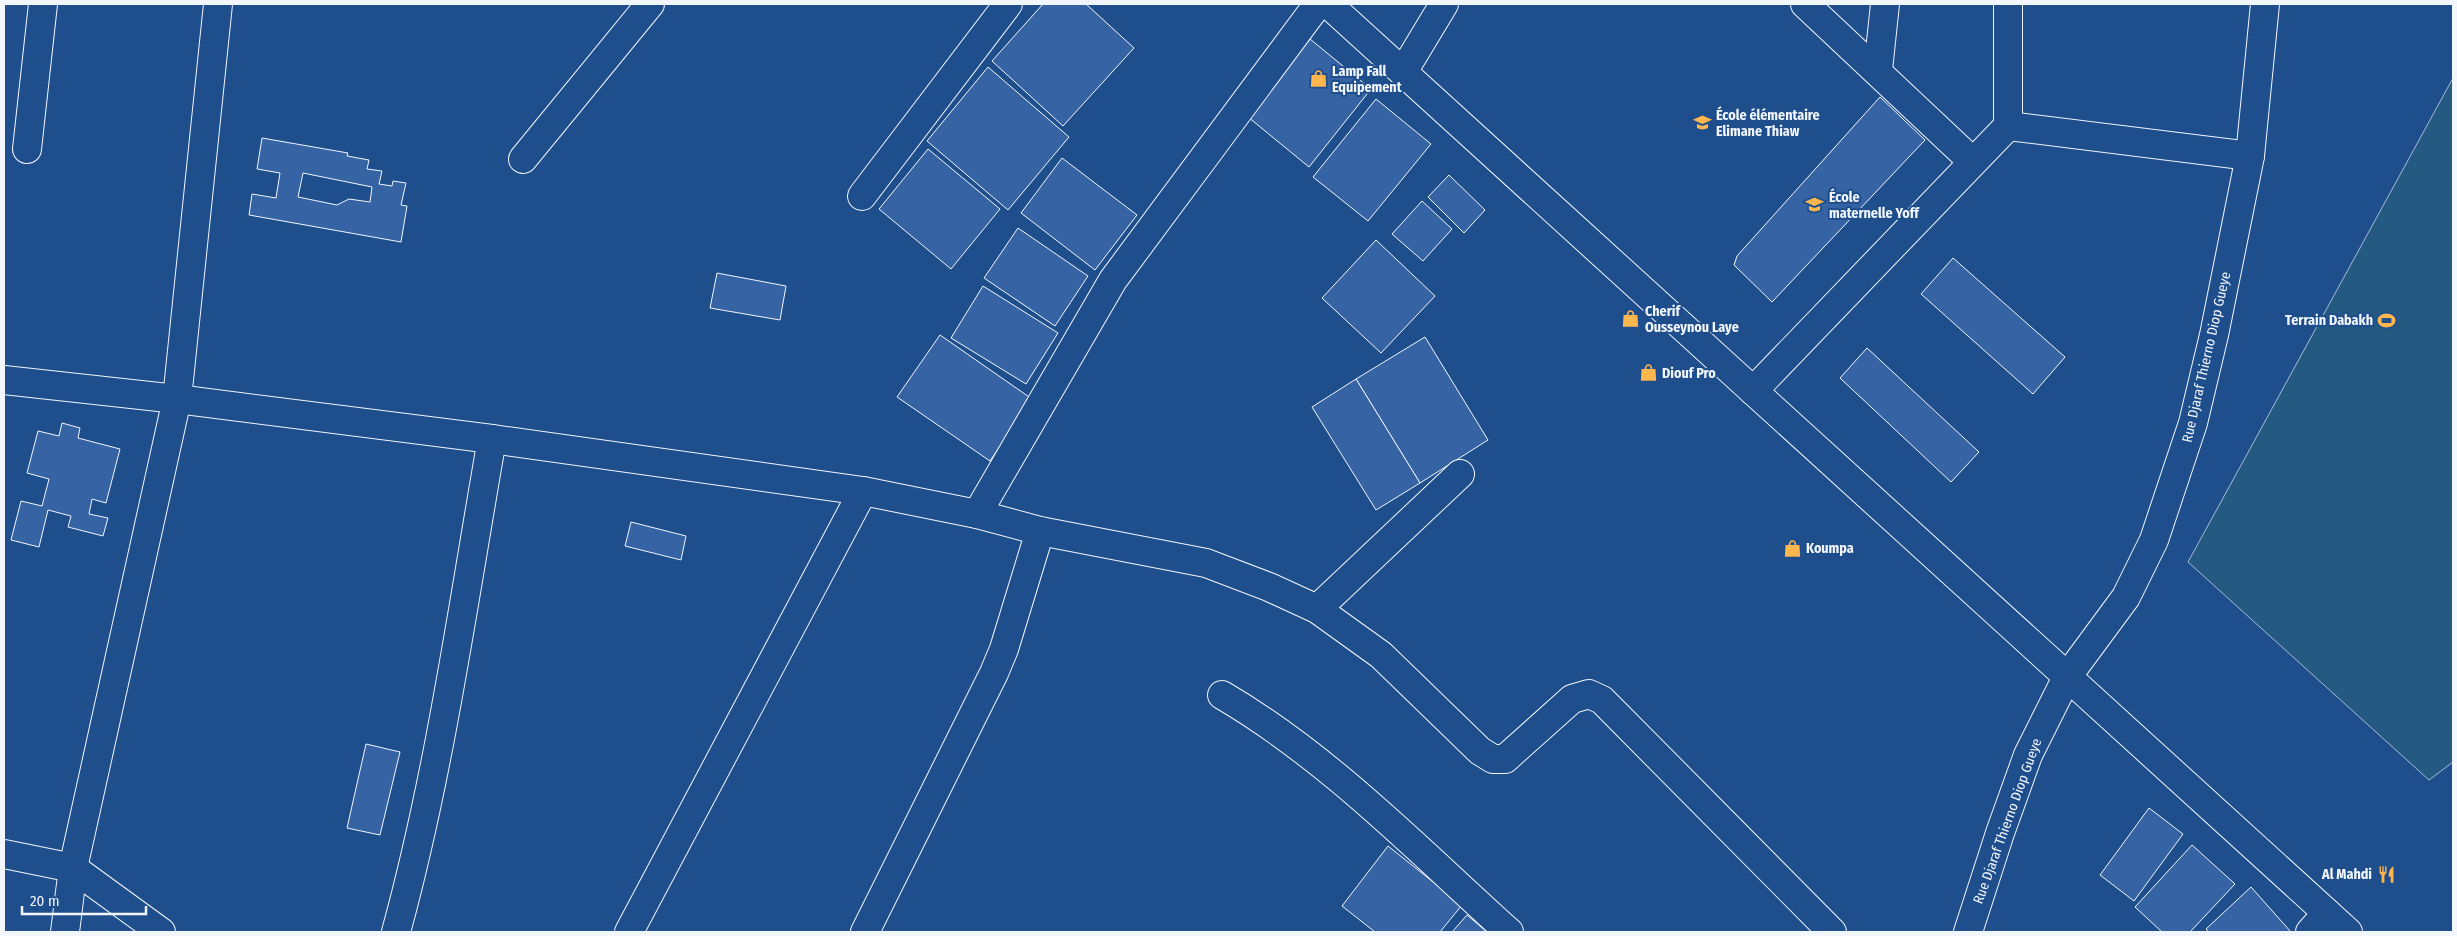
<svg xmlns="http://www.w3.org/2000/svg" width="2457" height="936" viewBox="0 0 2457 936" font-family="'Fira Sans Condensed',sans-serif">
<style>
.green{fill:#245a82;stroke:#a8bbd7}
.building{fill:#3563a3;stroke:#f2f6ff;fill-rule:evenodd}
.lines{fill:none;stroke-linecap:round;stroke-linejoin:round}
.street-casing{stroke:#f2f6ff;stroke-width:30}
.secondary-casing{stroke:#f2f6ff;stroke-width:30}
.street{stroke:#1f4e8c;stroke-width:28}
.secondary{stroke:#1f4e8c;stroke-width:28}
.labels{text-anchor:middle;stroke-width:4;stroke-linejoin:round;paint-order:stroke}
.poi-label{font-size:14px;font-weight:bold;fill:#f2f6ff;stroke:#1f4e8c;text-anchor:start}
.street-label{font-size:14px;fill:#f2f6ff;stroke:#1f4e8c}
</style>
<rect width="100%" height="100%" fill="#1f4e8c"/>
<polygon class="green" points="2453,78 2453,762 2429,780 2188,562"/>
<g class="building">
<polygon points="1043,4 1086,4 1134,48 1063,126 992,61"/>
<polygon points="1310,39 1371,89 1309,167 1248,117"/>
<polygon points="988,67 1069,137 1008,210 927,141"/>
<polygon points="1880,97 1925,140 1772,302 1734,265 1737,256"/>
<polygon points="1376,99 1431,144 1368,221 1313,177"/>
<path d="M262,138L348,153L347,156L369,160L367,169L382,171L379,184L392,186L393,181L406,183L401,205L407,206L401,242L249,215L252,194L276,198L280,173L257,169ZM303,173L372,187L370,202L349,199L337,205L298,197Z"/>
<polygon points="928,149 1000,209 951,269 879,209"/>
<polygon points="1062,158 1137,215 1095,270 1021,213"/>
<polygon points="1449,175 1485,210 1464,233 1428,197"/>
<polygon points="1422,201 1452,229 1423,261 1392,234"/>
<polygon points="1018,228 1088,276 1055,326 984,278"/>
<polygon points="1376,240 1435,296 1381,353 1322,298"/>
<polygon points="1953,258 2065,357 2033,394 1921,294"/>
<polygon points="717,273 786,286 780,320 710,308"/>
<polygon points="983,286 1058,333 1026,384 951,338"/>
<polygon points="940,335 1032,399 990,461 897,397"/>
<polygon points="1425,337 1488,440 1420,483 1356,379"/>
<polygon points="1867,348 1979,452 1951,482 1840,378"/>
<polygon points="1356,379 1420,483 1376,510 1312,407"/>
<polygon points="62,423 80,428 78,438 120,449 106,503 92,499 89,514 108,518 103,536 68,527 71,516 48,510 39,547 11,540 21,501 42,506 49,479 27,473 38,431 59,436"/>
<polygon points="631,522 686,536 681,560 625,546"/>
<polygon points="366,744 400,752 380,835 347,828"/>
<polygon points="2149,808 2183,834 2134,901 2100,875"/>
<polygon points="2192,845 2235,884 2190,932 2162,932 2135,907"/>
<polygon points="1388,846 1462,905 1440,932 1375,932 1342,906"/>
<polygon points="2251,887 2291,932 2209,932 2206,929"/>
<polygon points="1467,915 1487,932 1452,932"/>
</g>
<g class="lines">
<defs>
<g id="street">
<polyline points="1805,4 1972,161"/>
<polyline points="1878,70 1885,4"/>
<polyline points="1403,72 1444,4"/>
<polyline points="2008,126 2250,156"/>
<polyline points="27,149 43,4"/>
<polyline points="523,159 650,4"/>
<polyline points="862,196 1008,4"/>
<polyline points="4,380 177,399 492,439 863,491 977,514 1040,531 1206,563 1269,587 1317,609 1381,655 1480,751 1493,759 1505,759 1572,699 1589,694 1602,700 1832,932"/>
<polyline points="1753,391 2008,126 2008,4"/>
<polyline points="977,514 1113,280 1318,4"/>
<polyline points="1317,609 1460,474"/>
<path d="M1222,695C1328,757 1418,850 1509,932"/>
<polyline points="4,854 73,868 161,932"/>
<polyline points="65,932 73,868 177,399 218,4"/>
<path d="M396,932C440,771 463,604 492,439"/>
<polyline points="629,932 863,491"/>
<polyline points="865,932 994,673 1004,649 1040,531"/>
<polyline points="2310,932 2327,913"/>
</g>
<g id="secondary">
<polyline points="1328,4 2348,932"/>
<polyline points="1968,932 2000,833 2028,755 2067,677 2126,597 2154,540 2193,423 2214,335 2250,156 2265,4"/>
</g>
</defs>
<use href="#street" class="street-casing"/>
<use href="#secondary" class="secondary-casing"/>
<use href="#street" class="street"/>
<use href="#secondary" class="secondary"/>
</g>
<defs>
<symbol id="shop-bare" viewBox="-9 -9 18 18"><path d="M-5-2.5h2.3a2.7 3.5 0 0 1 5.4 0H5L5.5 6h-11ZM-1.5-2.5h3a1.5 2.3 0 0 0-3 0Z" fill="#ffb74d" stroke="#1f4e8c" stroke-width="2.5" paint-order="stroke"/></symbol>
<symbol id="school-bare" viewBox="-9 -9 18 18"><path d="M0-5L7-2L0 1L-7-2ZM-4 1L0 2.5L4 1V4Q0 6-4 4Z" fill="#ffb74d" stroke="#1f4e8c" stroke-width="2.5" paint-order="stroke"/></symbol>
<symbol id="stadium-bare" viewBox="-9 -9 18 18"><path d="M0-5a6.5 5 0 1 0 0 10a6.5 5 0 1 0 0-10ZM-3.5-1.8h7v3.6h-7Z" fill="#ffb74d" stroke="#1f4e8c" stroke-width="2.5" paint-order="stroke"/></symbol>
<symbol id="restaurant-bare" viewBox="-9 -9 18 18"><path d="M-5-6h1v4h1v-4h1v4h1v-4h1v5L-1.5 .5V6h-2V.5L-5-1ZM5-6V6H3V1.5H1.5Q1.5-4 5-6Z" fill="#ffb74d" stroke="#1f4e8c" stroke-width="2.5" paint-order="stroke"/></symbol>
</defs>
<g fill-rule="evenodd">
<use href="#shop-bare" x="1306" y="66" width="25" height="25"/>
<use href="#school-bare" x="1690" y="110" width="25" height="25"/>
<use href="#school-bare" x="1802" y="192" width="25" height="25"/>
<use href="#shop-bare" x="1618" y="306" width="25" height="25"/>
<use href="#stadium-bare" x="2374" y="308" width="25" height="25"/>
<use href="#shop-bare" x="1636" y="360" width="25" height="25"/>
<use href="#shop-bare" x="1780" y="536" width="25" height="25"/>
<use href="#restaurant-bare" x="2374" y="862" width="25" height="25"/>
</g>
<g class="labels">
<g class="poi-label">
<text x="1332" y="76">Lamp Fall<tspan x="1332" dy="16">Equipement</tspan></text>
<text x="1716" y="120">École élémentaire<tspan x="1716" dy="16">Elimane Thiaw</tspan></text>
<text x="1829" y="202">École<tspan x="1829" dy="16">maternelle Yoff</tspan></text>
<text x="1645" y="316">Cherif<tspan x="1645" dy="16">Ousseynou Laye</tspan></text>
<text x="2373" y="325" text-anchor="end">Terrain Dabakh</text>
<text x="1662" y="378">Diouf Pro</text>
<text x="1806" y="553">Koumpa</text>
<text x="2372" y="879" text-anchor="end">Al Mahdi</text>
</g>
<g class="street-label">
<text transform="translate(2206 357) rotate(-77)" y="5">Rue Djaraf Thierno Diop Gueye</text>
<text transform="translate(2007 821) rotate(-70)" y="5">Rue Djaraf Thierno Diop Gueye</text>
</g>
</g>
<rect width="2457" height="936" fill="none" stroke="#f2f6ff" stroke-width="10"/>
<path d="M22 906v8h124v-8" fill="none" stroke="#f2f6ff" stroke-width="2.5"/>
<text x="30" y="906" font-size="15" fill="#f2f6ff" stroke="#1f4e8c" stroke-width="4" paint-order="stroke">20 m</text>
</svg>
